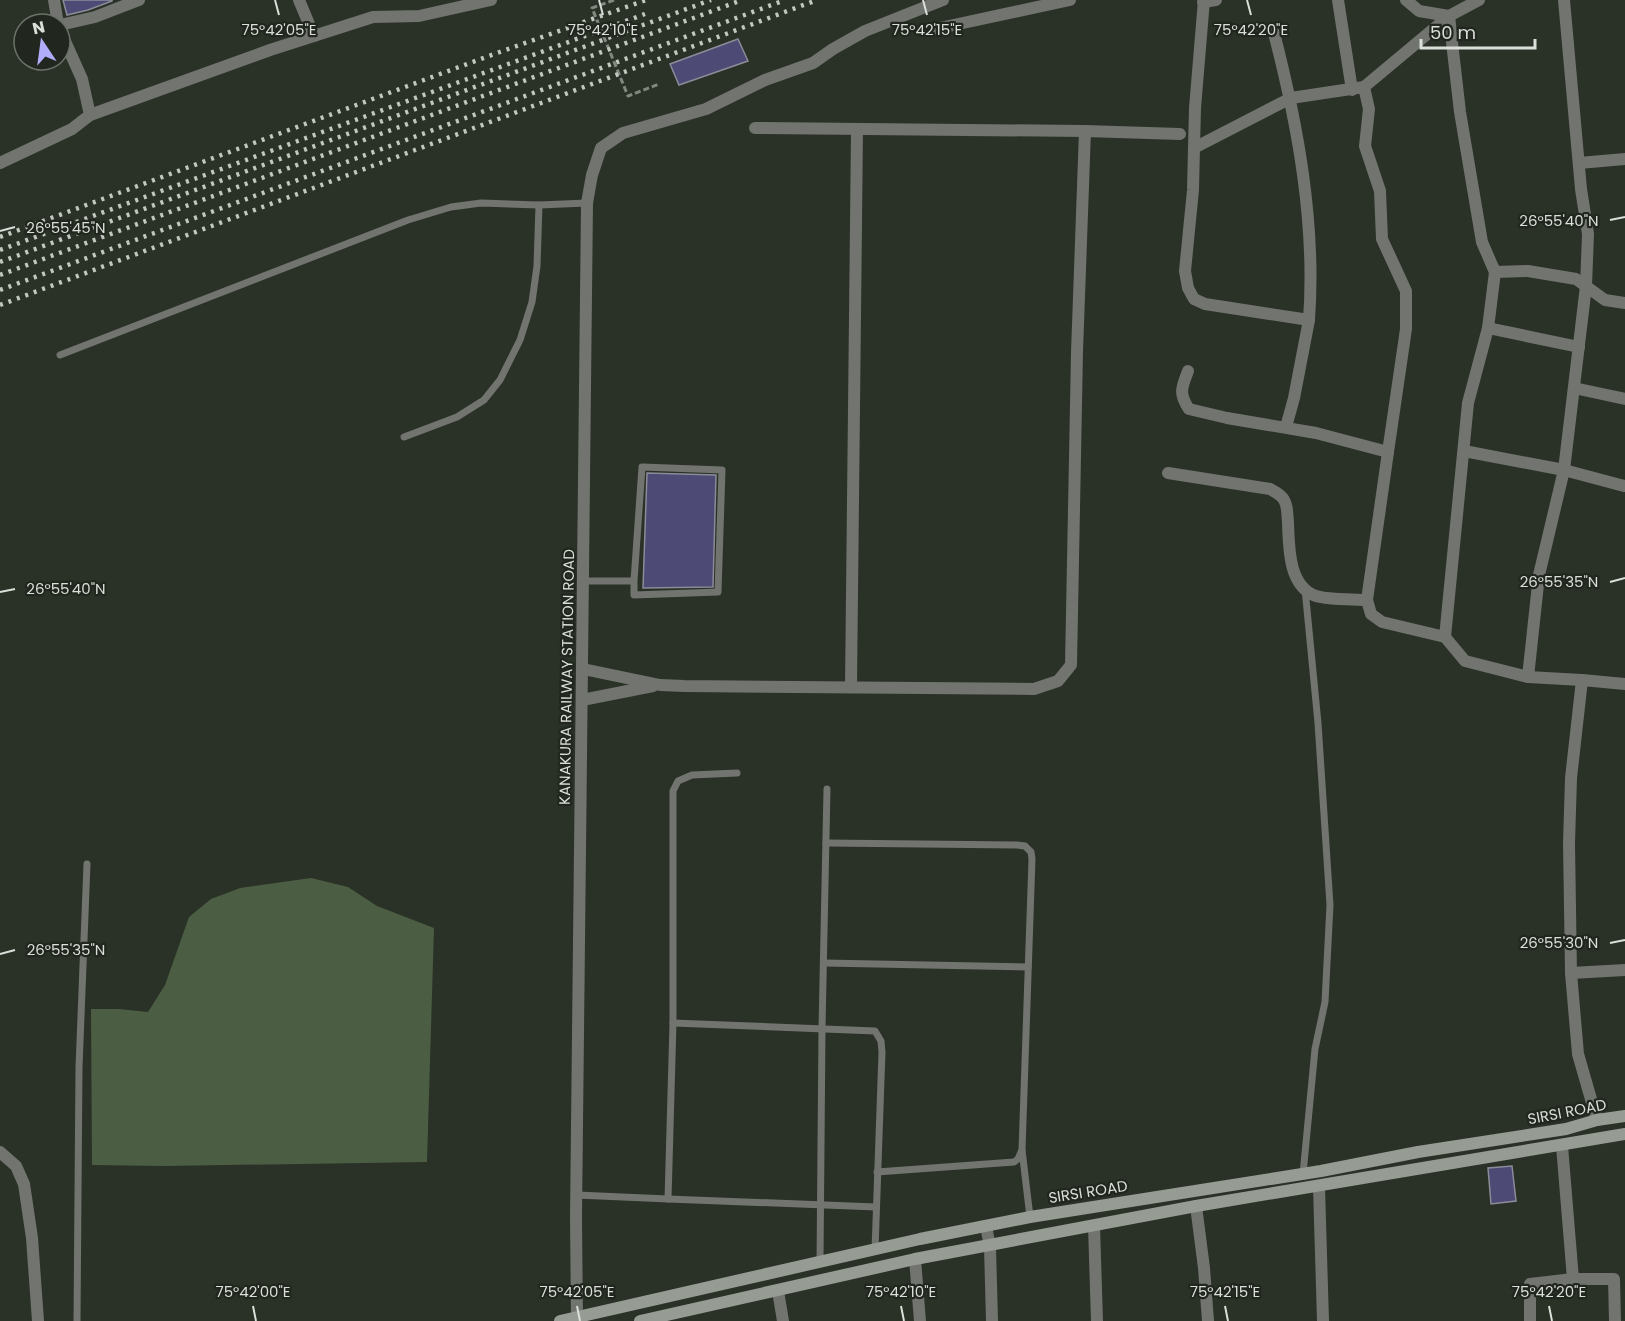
<svg xmlns="http://www.w3.org/2000/svg" width="1625" height="1321" viewBox="0 0 1625 1321" font-family="Poppins,sans-serif">
<style>
.green{fill:#4b5d43}
.building{fill:#4d4a75;stroke:#8c8c99;stroke-width:1.5}
.lines{fill:none;stroke-linecap:round;stroke-linejoin:round}
.path{stroke:#828880;stroke-width:3;stroke-dasharray:6 3;stroke-linecap:butt}
.lane{stroke:#71746f;stroke-width:7}
.street{stroke:#71746f;stroke-width:12}
.secondary{stroke:#969b93;stroke-width:12}
.rail{stroke:#c3c7c1;stroke-width:4.5;stroke-dasharray:3 6;stroke-linecap:butt}
.ticks{fill:none;stroke:#dbdfd9;stroke-width:2}
.labels{text-anchor:middle;stroke-width:4.5;stroke-linejoin:round;paint-order:stroke}
.street-label{font-size:15px;fill:#dbdfd9;stroke:#21271e}
.ticks-label{font-size:15px;text-anchor:middle;fill:#dbdfd9;stroke:#21271e;stroke-width:4.5;stroke-linejoin:round;paint-order:stroke}
</style>
<rect width="100%" height="100%" fill="#2a3127"/>
<polygon class="green" points="311,878 348,887 377,906 434,928 427,1162 165,1166 92,1165 91,1009 119,1009 148,1012 165,985 189,917 211,899 240,888"/>
<g class="building">
<polygon points="63,0 112,0 112,1 88,10 67,15"/>
<polygon points="738,39 748,61 679,85 670,64"/>
<polygon points="647,473 716,475 713,587 643,588"/>
<polygon points="1512,1166 1516,1201 1491,1204 1488,1168"/>
</g>
<g class="lines">
<polyline class="path" points="614,0 592,8 628,96 659,84"/>
<g class="lane">
<polyline points="60,355 408,220 451,207 481,203 539,205 587,203"/>
<polyline points="404,437 457,417 484,400 500,380 520,340 532,302 537,266 539,205"/>
<polyline points="584,581 634,581 642,467 722,470 718,592 634,595 634,581"/>
<polyline points="826,843 1017,845 1025,846 1031,852 1032,859 1022,1150 1018,1159 1014,1162 877,1172"/>
<polyline points="824,963 1028,967"/>
<polyline points="673,1023 875,1031 881,1041 882,1052 875,1250"/>
<polyline points="1022,1150 1030,1217"/>
<polyline points="1303,1174 1315,1049 1325,1002 1330,905 1318,723 1305,589"/>
<polyline points="577,1195 668,1199 673,1023 673,791 678,781 692,775 737,773"/>
<polyline points="668,1199 876,1207"/>
<polyline points="820,1262 822,1029 827,789"/>
<polyline points="77,1321 79,1067 87,864"/>
</g>
<g class="street">
<polyline points="54,0 58,24"/>
<polyline points="299,0 314,36"/>
<polyline points="1338,0 1352,90"/>
<polyline points="1406,0 1419,11 1449,16 1460,112 1482,242 1495,272 1528,271 1576,279 1605,300 1625,303"/>
<polyline points="1203,2 1216,0"/>
<polyline points="60,25 95,17 139,0"/>
<polyline points="935,29 1070,0"/>
<path d="M1274,33C1298,126 1316,224 1309,320"/>
<polyline points="1364,87 1449,16 1479,0"/>
<polyline points="90,115 270,50 373,17 419,16 491,0"/>
<polyline points="755,128 1085,131 1180,134"/>
<polyline points="1194,148 1195,108 1204,0"/>
<polyline points="0,163 72,129 90,115 82,79 60,30"/>
<polyline points="1579,163 1625,159"/>
<polyline points="1488,328 1579,347"/>
<path d="M1188,371C1182,387 1178,393 1189,409L1227,418L1316,433L1388,452L1367,600L1371,614L1382,622L1445,637L1465,661L1528,677L1582,680L1571,778L1569,843L1571,973L1578,1054L1597,1120"/>
<polyline points="1574,388 1625,399"/>
<polyline points="1286,427 1294,398 1309,320 1205,304 1194,299 1188,288 1185,271 1193,190 1194,148 1291,98 1364,87 1369,109 1365,146 1380,191 1382,239 1406,291 1406,329 1388,452"/>
<polyline points="1464,451 1564,470 1624,486"/>
<path d="M1168,473L1270,489C1275,492 1281,494 1284,500C1288,506 1287,515 1288,522C1289,547 1288,586 1316,596C1329,600 1353,599 1367,600"/>
<polyline points="1445,637 1468,403 1488,328 1495,272"/>
<polyline points="583,669 660,685 684,686 1034,689 1058,681 1071,665 1077,352 1085,131"/>
<polyline points="1528,677 1539,575 1564,470 1586,286 1588,234 1581,189 1564,0"/>
<polyline points="1582,680 1625,684"/>
<polyline points="851,686 857,130"/>
<polyline points="582,700 653,686"/>
<polyline points="1571,973 1625,970"/>
<polyline points="0,1152 16,1166 24,1184 32,1238 38,1321"/>
<polyline points="1319,1187 1323,1321"/>
<polyline points="1196,1206 1204,1268 1208,1321"/>
<polyline points="986,1226 990,1247 992,1321"/>
<polyline points="1094,1226 1097,1321"/>
<polyline points="915,1259 920,1321"/>
<polyline points="1573,1279 1614,1279 1615,1321"/>
<polyline points="778,1291 783,1321"/>
<polyline points="577,1321 576,1218 587,203 592,175 601,148 623,133 706,109 765,80 813,63 833,49 865,31 943,0"/>
<polyline points="1530,1321 1530,1284 1573,1279 1562,1146"/>
</g>
<g class="secondary">
<polyline points="560,1321 920,1239 1030,1217 1321,1171 1418,1152 1566,1129 1597,1120 1625,1116"/>
<polyline points="640,1321 915,1259 1196,1206 1625,1134"/>
</g>
<g class="rail">
<polyline points="0,237 497,53 646,0"/>
<polyline points="0,250 645,14"/>
<polyline points="0,262 711,0"/>
<polyline points="0,275 742,0"/>
<polyline points="0,290 785,0"/>
<polyline points="0,305 817,0"/>
</g>
</g>
<path class="ticks" d="M275,0L279,15M599,0L603,15M923,0L927,15M1247,0L1251,15M1610,220L1625,217M0,231L15,227M1610,582L1625,578M0,592L15,589M1610,943L1625,940M0,954L15,950M253,1306L256,1321M577,1306L580,1321M901,1306L904,1321M1225,1306L1228,1321M1549,1306L1552,1321"/>
<g class="labels">
<g class="street-label">
<text transform="translate(567 677) rotate(-89)" y="5">KANAKURA RAILWAY STATION ROAD</text>
<text transform="translate(1567 1112) rotate(-11)" y="5">SIRSI ROAD</text>
<text transform="translate(1088 1192) rotate(-9)" y="5">SIRSI ROAD</text>
</g>
</g>
<g class="ticks-label">
<text x="279" y="35">75°42'05"E</text>
<text x="603" y="35">75°42'10"E</text>
<text x="927" y="35">75°42'15"E</text>
<text x="1251" y="35">75°42'20"E</text>
<text x="1559" y="226">26°55'40"N</text>
<text x="66" y="233">26°55'45"N</text>
<text x="1559" y="587">26°55'35"N</text>
<text x="66" y="594">26°55'40"N</text>
<text x="1559" y="948">26°55'30"N</text>
<text x="66" y="955">26°55'35"N</text>
<text x="253" y="1297">75°42'00"E</text>
<text x="577" y="1297">75°42'05"E</text>
<text x="901" y="1297">75°42'10"E</text>
<text x="1225" y="1297">75°42'15"E</text>
<text x="1549" y="1297">75°42'20"E</text>
</g>
<g transform="translate(42 42) rotate(347)"><circle r="28" fill="#21271e" stroke="#6b7169" stroke-width="1.5"/>
<path d="M0-4.5L10 22L0 15L-10 22Z" fill="#b2adf9"/>
<text y="-9" font-size="16" font-weight="bold" text-anchor="middle" fill="#dbdfd9">N</text>
</g>
<path d="M1421 39v9h114v-9" fill="none" stroke="#dbdfd9" stroke-width="3"/>
<text x="1430" y="39" font-size="18" fill="#dbdfd9" stroke="#21271e" stroke-width="4.5" paint-order="stroke">50 m</text>
</svg>
